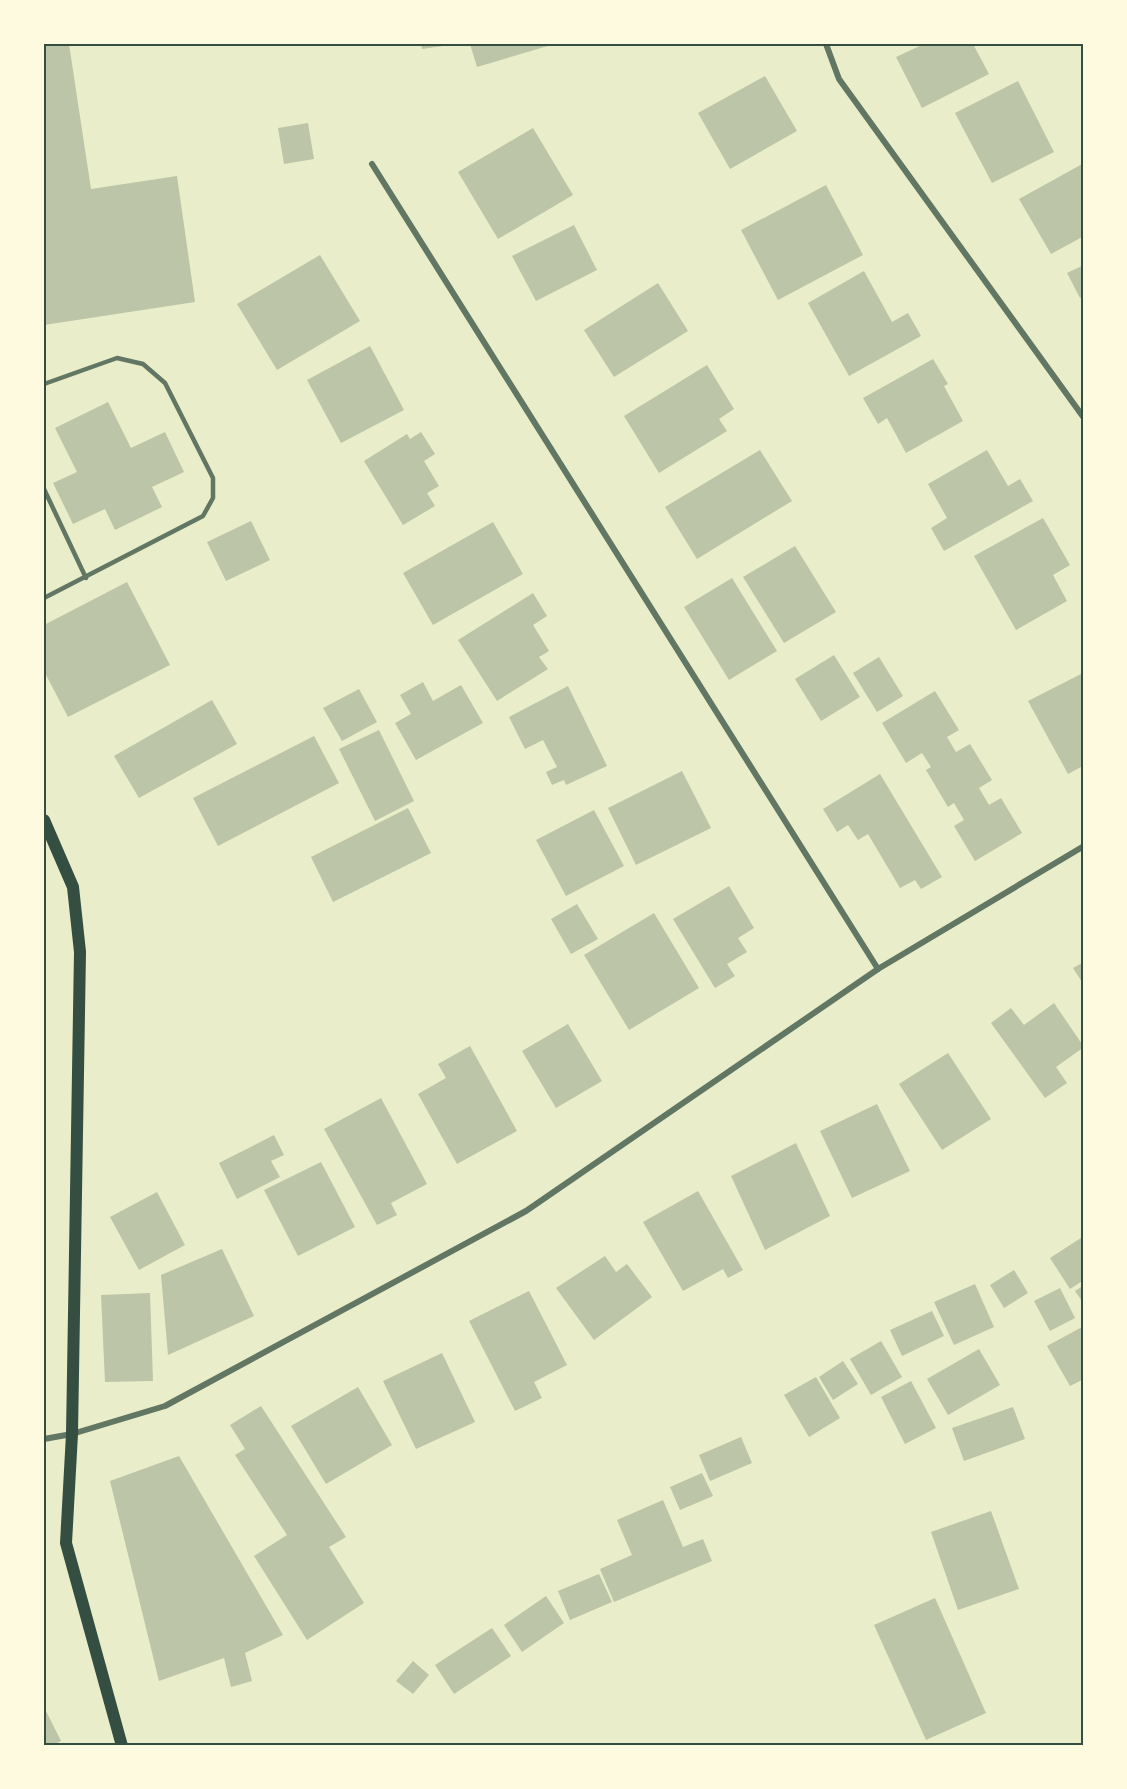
<svg xmlns="http://www.w3.org/2000/svg" width="1127" height="1789" viewBox="0 0 1127 1789" font-family="Raleway,sans-serif">
<style>
.building{fill:#bcc5a7}
.lines{fill:none;stroke-linecap:round;stroke-linejoin:round}
.service{stroke:#617663;stroke-width:4.5}
.minor{stroke:#617663;stroke-width:6}
.secondary{stroke:#344e41;stroke-width:12}
.neatline{fill:none;stroke:#344e41;stroke-width:2}
</style>
<rect width="100%" height="100%" fill="#e9edc9"/>
<g class="building">
<polygon points="44,44 69,44 91,189 177,176 195,302 44,325"/>
<polygon points="421,44 450,44 450,45 422,49"/>
<polygon points="470,44 551,44 551,45 477,67"/>
<polygon points="924,44 973,44 989,74 922,108 896,57"/>
<polygon points="765,76 797,131 730,169 698,113"/>
<polygon points="1018,81 1054,152 992,183 955,113"/>
<polygon points="308,123 314,159 284,164 278,128"/>
<polygon points="533,128 573,195 498,239 458,172"/>
<polygon points="1084,163 1084,236 1051,254 1019,199"/>
<polygon points="826,185 863,255 778,300 741,230"/>
<polygon points="574,225 597,270 536,301 512,256"/>
<polygon points="320,255 360,321 277,370 237,304"/>
<polygon points="1084,265 1084,296 1080,298 1067,273"/>
<polygon points="864,271 892,322 908,313 921,336 849,376 808,303"/>
<polygon points="658,283 688,331 614,377 584,330"/>
<polygon points="370,346 404,410 341,443 307,380"/>
<polygon points="933,359 948,384 944,386 963,421 906,453 887,418 878,424 863,398"/>
<polygon points="707,365 734,409 719,419 727,431 659,473 624,416"/>
<polygon points="108,402 131,448 165,432 184,472 152,487 162,507 115,530 105,509 73,524 53,483 77,472 55,428"/>
<polygon points="421,432 435,454 424,461 439,486 427,493 435,506 403,525 364,461 407,434 410,439"/>
<polygon points="760,450 792,501 697,559 665,507"/>
<polygon points="987,450 1008,486 1020,479 1033,501 944,551 931,528 947,518 928,484"/>
<polygon points="1043,518 1070,565 1053,575 1067,601 1016,630 974,556"/>
<polygon points="251,521 270,560 226,581 207,542"/>
<polygon points="493,522 523,574 433,625 403,573"/>
<polygon points="795,546 836,612 784,643 743,577"/>
<polygon points="732,578 777,651 729,680 684,607"/>
<polygon points="127,582 170,665 68,717 44,671 44,625"/>
<polygon points="533,593 547,616 533,625 549,651 539,657 548,669 497,701 458,640"/>
<polygon points="834,655 860,697 821,721 795,679"/>
<polygon points="879,657 903,696 877,712 853,673"/>
<polygon points="1081,674 1084,679 1084,772 1081,767 1068,774 1028,701"/>
<polygon points="423,682 433,701 461,685 483,723 416,760 395,723 411,714 400,695"/>
<polygon points="568,686 607,766 566,785 564,780 552,785 546,772 557,767 543,740 525,749 509,717"/>
<polygon points="359,689 377,722 342,741 323,708"/>
<polygon points="935,691 959,730 947,737 956,752 970,744 992,780 979,788 989,805 1001,798 1022,833 975,861 954,826 964,820 954,803 948,807 926,770 931,767 922,753 906,763 882,723"/>
<polygon points="212,700 237,744 139,798 114,756"/>
<polygon points="379,730 414,801 375,821 339,749"/>
<polygon points="314,736 339,783 218,846 193,798"/>
<polygon points="682,771 711,828 636,865 608,808"/>
<polygon points="880,774 942,877 921,889 915,880 900,888 868,834 858,840 848,825 837,832 823,809"/>
<polygon points="408,808 431,853 333,902 311,857"/>
<polygon points="594,810 624,866 566,896 536,840"/>
<polygon points="729,886 754,928 738,938 747,952 727,964 735,976 715,988 673,919"/>
<polygon points="577,904 598,939 571,954 551,919"/>
<polygon points="654,913 699,988 629,1030 584,955"/>
<polygon points="1084,962 1084,985 1073,968"/>
<polygon points="1054,1003 1084,1047 1056,1067 1067,1083 1045,1098 991,1023 1011,1008 1024,1025"/>
<polygon points="568,1024 602,1081 556,1108 522,1051"/>
<polygon points="470,1046 517,1131 457,1164 418,1094 446,1078 438,1064"/>
<polygon points="948,1053 991,1119 942,1150 899,1084"/>
<polygon points="381,1098 427,1184 391,1203 397,1215 377,1225 324,1129"/>
<polygon points="877,1104 910,1171 852,1198 820,1131"/>
<polygon points="274,1135 284,1155 271,1161 280,1177 237,1199 219,1163"/>
<polygon points="796,1143 830,1216 765,1250 731,1176"/>
<polygon points="321,1162 355,1227 298,1256 264,1190"/>
<polygon points="698,1191 743,1270 728,1278 723,1269 683,1291 643,1222"/>
<polygon points="157,1192 185,1245 139,1270 110,1217"/>
<polygon points="1084,1236 1084,1280 1070,1289 1050,1258"/>
<polygon points="222,1249 254,1316 168,1355 161,1275"/>
<polygon points="605,1256 616,1272 627,1264 652,1297 594,1340 556,1288"/>
<polygon points="1014,1270 1028,1293 1004,1308 990,1285"/>
<polygon points="975,1284 994,1327 954,1345 934,1302"/>
<polygon points="1084,1285 1084,1304 1075,1291"/>
<polygon points="1060,1288 1075,1318 1050,1331 1034,1301"/>
<polygon points="529,1291 567,1365 534,1382 542,1398 515,1411 469,1321"/>
<polygon points="150,1293 153,1381 105,1382 101,1295"/>
<polygon points="932,1311 944,1336 902,1356 890,1330"/>
<polygon points="1084,1326 1084,1379 1070,1386 1047,1346"/>
<polygon points="881,1341 902,1377 871,1395 850,1359"/>
<polygon points="979,1349 1000,1385 948,1415 927,1379"/>
<polygon points="442,1353 475,1422 416,1449 383,1381"/>
<polygon points="843,1361 858,1384 833,1400 819,1377"/>
<polygon points="816,1377 840,1418 809,1437 784,1395"/>
<polygon points="911,1381 936,1428 905,1444 881,1397"/>
<polygon points="358,1387 392,1445 326,1484 291,1426"/>
<polygon points="261,1406 346,1537 329,1547 364,1603 307,1640 254,1556 287,1535 235,1455 245,1449 230,1425"/>
<polygon points="1013,1407 1025,1439 964,1461 952,1428"/>
<polygon points="741,1437 752,1463 710,1481 699,1455"/>
<polygon points="179,1456 283,1635 245,1653 252,1681 231,1687 224,1658 159,1681 110,1481"/>
<polygon points="702,1473 713,1496 680,1510 670,1487"/>
<polygon points="663,1500 683,1547 703,1539 712,1561 614,1602 600,1569 632,1555 617,1520"/>
<polygon points="991,1511 1019,1589 958,1610 931,1532"/>
<polygon points="599,1574 612,1602 570,1620 558,1591"/>
<polygon points="546,1596 564,1623 522,1652 504,1625"/>
<polygon points="935,1598 986,1713 926,1740 874,1625"/>
<polygon points="492,1628 511,1656 454,1694 435,1665"/>
<polygon points="413,1661 429,1675 413,1694 396,1681"/>
<polygon points="44,1707 61,1741 51,1746 44,1746"/>
</g>
<g class="lines">
<g class="service">
<polyline points="44,384 117,358 143,364 165,383 213,478 213,498 203,516 44,598"/>
<polyline points="44,489 86,578"/>
</g>
<g class="minor">
<polyline points="826,44 839,79 1084,418"/>
<polyline points="372,164 878,969"/>
<polyline points="44,1439 72,1434 165,1406 526,1211 878,969 1084,846"/>
</g>
<polyline class="secondary" points="44,820 73,887 80,952 72,1434 66,1543 122,1746"/>
</g>
<rect width="1127" height="1789" fill="none" stroke="#fefae0" stroke-width="90"/>
<rect x="45" y="45" width="1037" height="1699" class="neatline"/>
</svg>
